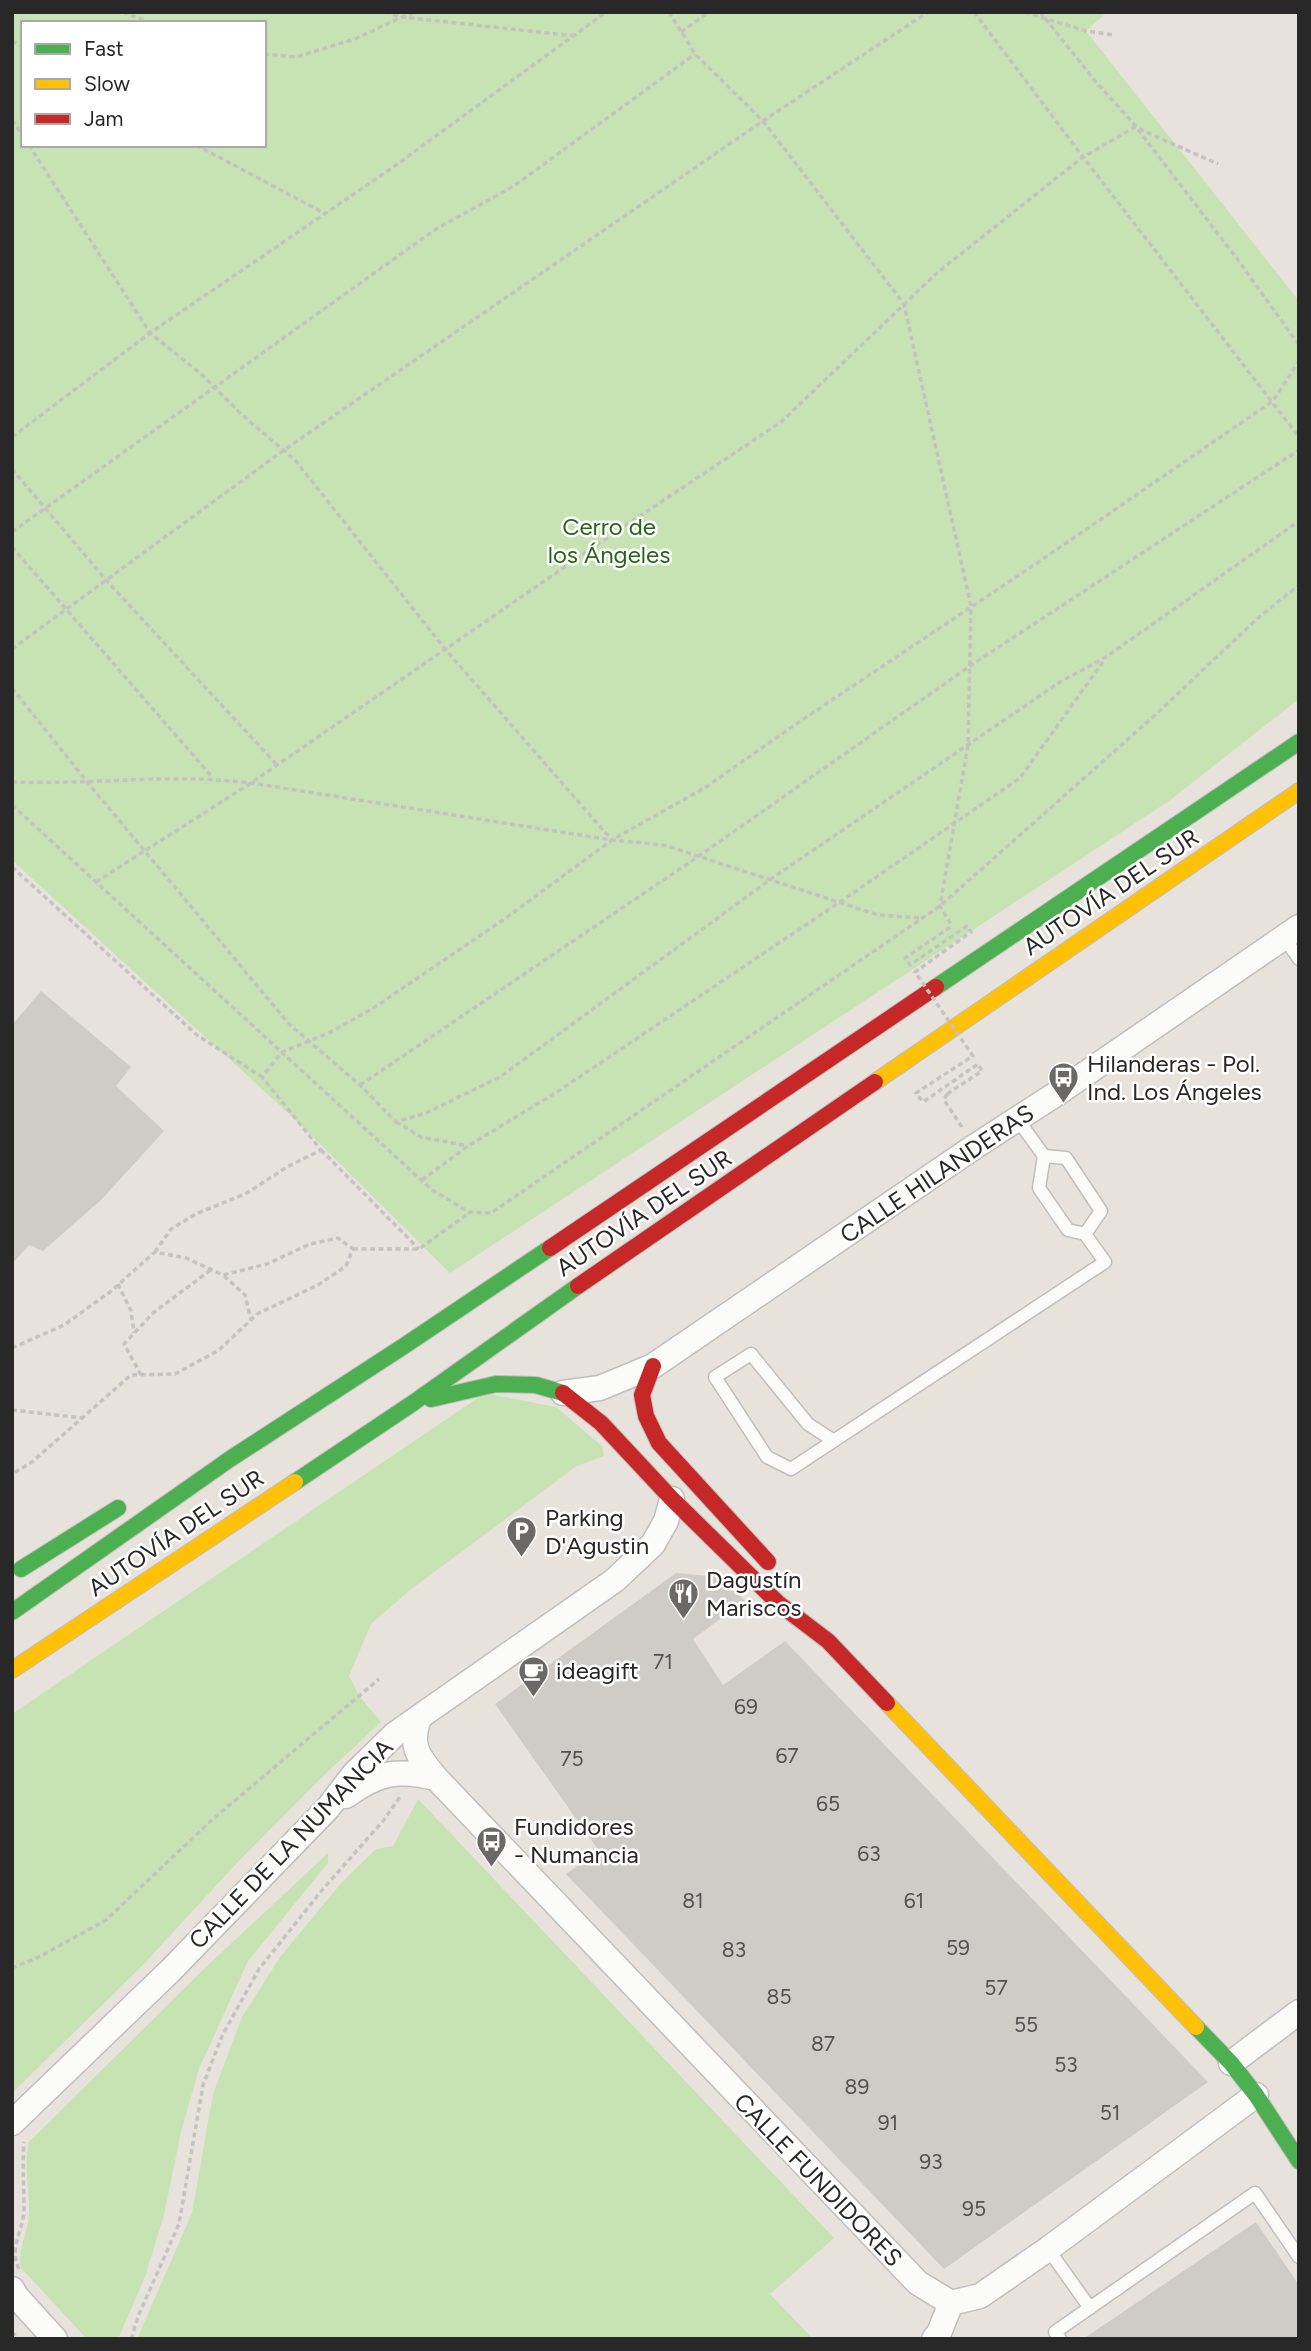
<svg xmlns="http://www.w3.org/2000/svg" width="1311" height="2351" viewBox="0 0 1311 2351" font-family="Figtree,sans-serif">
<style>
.green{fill:#c8e3b3;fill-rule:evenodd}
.building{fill:#cfccc8}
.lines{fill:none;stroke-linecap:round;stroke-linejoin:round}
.lane-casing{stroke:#c0bebe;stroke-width:15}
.street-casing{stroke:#c0bebe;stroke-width:27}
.fast-casing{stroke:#c0bebe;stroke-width:18}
.slow-casing{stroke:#c0bebe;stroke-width:18}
.jam-casing{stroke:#c0bebe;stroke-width:18}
.path{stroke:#c4c3c2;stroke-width:3.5;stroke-dasharray:5 3.5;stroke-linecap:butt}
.lane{stroke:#fbfbfa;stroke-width:12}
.street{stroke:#fbfbfa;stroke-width:24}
.fast{stroke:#4caf50;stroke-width:16}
.slow{stroke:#ffc107;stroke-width:16}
.jam{stroke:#c62828;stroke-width:16}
.path-bridge{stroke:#c4c3c2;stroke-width:3.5;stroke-dasharray:5 3.5;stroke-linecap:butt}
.labels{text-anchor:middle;stroke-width:5;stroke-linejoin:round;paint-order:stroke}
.number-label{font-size:21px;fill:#525251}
.park-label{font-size:24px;fill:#286617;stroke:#fff}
.street-label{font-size:24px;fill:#282828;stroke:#fff}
.poi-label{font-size:24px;fill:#282828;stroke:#fff;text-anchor:start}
</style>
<rect width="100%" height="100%" fill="#e7e2dc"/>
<g class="green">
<path d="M12,12H1107L1086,31L1299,301V699L1169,801L450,1273L299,1123L12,860ZM23,23H264V145H23Z"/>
<polygon points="488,1394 556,1407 602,1446 604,1456 577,1466 410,1590 371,1624 349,1676 360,1697 381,1722 320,1779 236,1864 142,1966 12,2093 12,1714 476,1399"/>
<polygon points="418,1799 834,2238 770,2294 813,2339 137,2339 192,2213 213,2094 242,2017 280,1957 343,1881 376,1849 393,1846"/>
<path d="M328,1853V1863L248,1961L199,2069L181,2132L164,2215L145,2277L118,2339H87L21,2268C17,2248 28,2233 29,2214C30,2188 23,2168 29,2142L204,1969Z"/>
</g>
<g class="building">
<polygon points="41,991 131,1067 116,1086 164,1131 102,1199 43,1251 29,1245 12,1264 12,1025"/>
<polygon points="676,1573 722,1577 745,1601 693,1639 723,1685 785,1641 1208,2082 944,2269 566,1874 599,1851 495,1704"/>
<polygon points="1256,2222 1299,2285 1299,2339 1083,2339"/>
</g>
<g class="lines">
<defs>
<g id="lane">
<polyline points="1284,937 1299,959"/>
<polyline points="1044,1156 1066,1158 1101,1211 1085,1234"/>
<polyline points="834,1441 808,1424 751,1354 715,1377 767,1457 791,1469 1105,1262 1085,1234 1068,1230 1039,1188 1044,1156 1018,1120"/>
<polyline points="1048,2249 1090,2308"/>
<polyline points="1060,2339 1055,2332 1255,2193 1299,2257"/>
</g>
<g id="street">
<polyline points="563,1393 600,1388 653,1366 974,1147 1056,1094 1299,927"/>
<path d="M419,1718C409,1747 418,1756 436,1778L918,2283L951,2303L980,2296L1048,2249L1256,2095"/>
<path d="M346,1796C378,1772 398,1769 436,1778"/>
<polyline points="1231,2063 1299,2012"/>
<polyline points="12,2123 170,1971 328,1808 354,1774 395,1734 615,1580 653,1544 666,1521 672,1499"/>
<polyline points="12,2289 16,2296 55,2339"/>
<polyline points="934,2339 939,2333 951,2303"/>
</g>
<g id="fast">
<polyline points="936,987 1299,742"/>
<polyline points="431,1399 496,1384 536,1385 563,1393"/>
<polyline points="295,1482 413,1403 578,1286"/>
<polyline points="21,1569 118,1508"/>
<polyline points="12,1612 230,1459 404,1346 550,1248"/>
<polyline points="1196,2027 1231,2063 1256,2095 1299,2161"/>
</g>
<g id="slow">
<polyline points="875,1082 1299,791"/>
<polyline points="12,1670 295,1482"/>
<polyline points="887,1703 1196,2027"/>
</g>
<g id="jam">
<polyline points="550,1248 936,987"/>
<polyline points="578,1286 875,1082"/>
<polyline points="653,1366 642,1395 646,1416 659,1443 768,1562"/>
<polyline points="563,1393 601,1423 672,1499 778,1603 828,1641 887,1703"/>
</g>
</defs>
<use href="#lane" class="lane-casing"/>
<use href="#street" class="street-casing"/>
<use href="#fast" class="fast-casing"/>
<use href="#slow" class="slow-casing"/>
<use href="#jam" class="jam-casing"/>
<g class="path">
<polyline points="123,12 151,23"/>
<polyline points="385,12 402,17 416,12"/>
<polyline points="669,12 695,54 763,121 928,12"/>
<polyline points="974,12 1083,157 1299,437"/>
<polyline points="1025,12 1086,31 1114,35"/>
<polyline points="1040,12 1096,82 1133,123 1238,260 1299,345"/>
<polyline points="681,32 709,12"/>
<polyline points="12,41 23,47"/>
<polyline points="264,54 296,57 355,39 402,17 575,36"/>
<polyline points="12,120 23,136"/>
<polyline points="29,145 150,333 200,373 240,413 295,460 445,649 610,838"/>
<polyline points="196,145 324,213"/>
<polyline points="12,437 150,333 392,168 606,12"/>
<polyline points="12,469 106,580 277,765"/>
<polyline points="12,532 436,229 514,186 695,54"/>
<polyline points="12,547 213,778"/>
<polyline points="12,649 284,450 763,121 904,304 971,606 968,745 940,906 952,926"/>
<polyline points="12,688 88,783 289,1024 360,1085 396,1122 426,1113 500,1077 771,879 1060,682 1106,657 1299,521"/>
<path d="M12,782C92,785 172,773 251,783L612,840L664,845L878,915L920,918"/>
<polyline points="12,805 432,1190 469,1212 491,1213 940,906 1153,717 1258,618 1299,585"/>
<polyline points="12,867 197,1035 262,1077"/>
<polyline points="96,882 251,783 604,540 781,422 938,272 1083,157 1135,127 1218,164"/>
<polyline points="360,1085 699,856 970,666 1299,450"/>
<polyline points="947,1094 944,1100 962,1127"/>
<polyline points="396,1122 421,1137 468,1146"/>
<polyline points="321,1150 419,1249"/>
<polyline points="422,1180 468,1146 557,1092 840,902 1020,778 1105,659"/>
<polyline points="353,1249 419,1249 469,1213"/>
<polyline points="155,1252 171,1229 196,1214 247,1193 287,1167 321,1150 262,1077 282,1052 329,1033 375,1007 503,920 612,840 706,787 799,722 1037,563 1273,401 1299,361"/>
<polyline points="224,1276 245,1295 251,1320"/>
<polyline points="118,1284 131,1311 134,1333"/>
<polyline points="12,1348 64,1325 110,1292 155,1252 186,1258 223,1275 267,1264 310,1244 338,1238 353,1249 346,1266 318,1285 257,1314 219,1350 175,1374 131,1375 32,1462 12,1474"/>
<polyline points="141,1375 124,1344 153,1313 212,1269"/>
<polyline points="12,1410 83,1418"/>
<polyline points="12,1968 39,1957 106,1920 213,1819 379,1679"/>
<path d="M19,2269C8,2248 24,2230 24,2209C24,2186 22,2165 24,2142"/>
<polyline points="12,2332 19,2339"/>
<polyline points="131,2339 139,2314 179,2224 203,2085 222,2036 259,1969 323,1889 383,1821 400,1797"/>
</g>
<use href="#lane" class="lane"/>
<use href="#street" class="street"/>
<use href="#fast" class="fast"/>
<use href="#slow" class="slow"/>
<use href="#jam" class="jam"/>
<polyline class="path-bridge" points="947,1094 982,1071 978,1064 923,1102 916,1093 973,1056 915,972 971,932 967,926 910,965 905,958 952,926"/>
</g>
<defs>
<symbol id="bus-pin" viewBox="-11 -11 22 30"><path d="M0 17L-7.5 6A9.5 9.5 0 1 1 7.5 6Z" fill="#6b6967" stroke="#fff"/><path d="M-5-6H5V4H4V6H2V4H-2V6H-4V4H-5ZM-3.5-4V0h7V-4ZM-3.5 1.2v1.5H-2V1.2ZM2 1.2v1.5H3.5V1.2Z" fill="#fff"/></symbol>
<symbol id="parking-pin" viewBox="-11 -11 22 30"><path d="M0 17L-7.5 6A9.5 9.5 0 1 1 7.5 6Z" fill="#6b6967" stroke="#fff"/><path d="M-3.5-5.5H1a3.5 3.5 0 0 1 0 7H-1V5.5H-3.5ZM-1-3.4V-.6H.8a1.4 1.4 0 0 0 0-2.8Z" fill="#fff"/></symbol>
<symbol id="restaurant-pin" viewBox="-11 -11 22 30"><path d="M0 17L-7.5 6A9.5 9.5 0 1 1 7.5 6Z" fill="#6b6967" stroke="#fff"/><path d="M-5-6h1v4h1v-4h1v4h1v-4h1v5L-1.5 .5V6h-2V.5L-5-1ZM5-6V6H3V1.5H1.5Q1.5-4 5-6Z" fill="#fff"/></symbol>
<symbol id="cafe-pin" viewBox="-11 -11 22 30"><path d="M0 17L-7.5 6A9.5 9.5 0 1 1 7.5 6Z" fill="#6b6967" stroke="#fff"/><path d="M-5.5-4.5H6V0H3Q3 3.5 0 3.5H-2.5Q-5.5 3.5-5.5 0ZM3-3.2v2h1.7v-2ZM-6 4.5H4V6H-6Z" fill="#fff"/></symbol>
</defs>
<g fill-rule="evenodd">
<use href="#bus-pin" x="1046" y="1060" width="35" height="47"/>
<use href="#parking-pin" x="504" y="1514" width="35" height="47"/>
<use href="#restaurant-pin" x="666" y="1576" width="35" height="47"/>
<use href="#cafe-pin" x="516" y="1654" width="35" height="47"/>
<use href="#bus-pin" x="474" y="1824" width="35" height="47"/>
</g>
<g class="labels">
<g class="number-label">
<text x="663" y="1669">71</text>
<text x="746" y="1714">69</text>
<text x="787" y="1763">67</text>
<text x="572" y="1766">75</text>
<text x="828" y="1811">65</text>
<text x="869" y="1861">63</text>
<text x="693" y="1908">81</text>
<text x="914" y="1908">61</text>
<text x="958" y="1955">59</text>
<text x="734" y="1957">83</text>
<text x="996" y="1995">57</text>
<text x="779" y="2004">85</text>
<text x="1026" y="2032">55</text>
<text x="823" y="2051">87</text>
<text x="1066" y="2072">53</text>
<text x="857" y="2094">89</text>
<text x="1110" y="2120">51</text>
<text x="888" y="2130">91</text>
<text x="931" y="2169">93</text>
<text x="974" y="2216">95</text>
</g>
<g class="park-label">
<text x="609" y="535">Cerro de<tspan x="609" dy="28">los Ángeles</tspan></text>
</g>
<g class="street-label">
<text transform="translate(1111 892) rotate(-34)" y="8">AUTOVÍA DEL SUR</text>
<text transform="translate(937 1174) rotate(-34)" y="8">CALLE HILANDERAS</text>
<text transform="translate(644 1213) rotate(-34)" y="8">AUTOVÍA DEL SUR</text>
<text transform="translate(176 1533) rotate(-34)" y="8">AUTOVÍA DEL SUR</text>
<text transform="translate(291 1844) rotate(-46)" y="8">CALLE DE LA NUMANCIA</text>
<text transform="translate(818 2180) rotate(46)" y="8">CALLE FUNDIDORES</text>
</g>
<g class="poi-label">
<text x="1087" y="1072">Hilanderas - Pol.<tspan x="1087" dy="28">Ind. Los Ángeles</tspan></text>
<text x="545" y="1526">Parking<tspan x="545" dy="28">D'Agustin</tspan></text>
<text x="706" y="1588">Dagustín<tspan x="706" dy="28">Mariscos</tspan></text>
<text x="556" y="1679">ideagift</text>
<text x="514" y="1835">Fundidores<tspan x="514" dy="28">- Numancia</tspan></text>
</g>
</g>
<rect width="1311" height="2351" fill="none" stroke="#282828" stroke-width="28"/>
<rect x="21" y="21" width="245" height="126" fill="#ffffff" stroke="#a9a9a9" stroke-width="2"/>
<rect x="35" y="44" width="35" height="10" fill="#4caf50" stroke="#a9a9a9" stroke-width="2"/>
<text x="84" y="56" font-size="21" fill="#282828">Fast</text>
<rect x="35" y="79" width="35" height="10" fill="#ffc107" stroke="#a9a9a9" stroke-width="2"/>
<text x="84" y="91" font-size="21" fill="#282828">Slow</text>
<rect x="35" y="114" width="35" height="10" fill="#c62828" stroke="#a9a9a9" stroke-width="2"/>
<text x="84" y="126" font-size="21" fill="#282828">Jam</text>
</svg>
